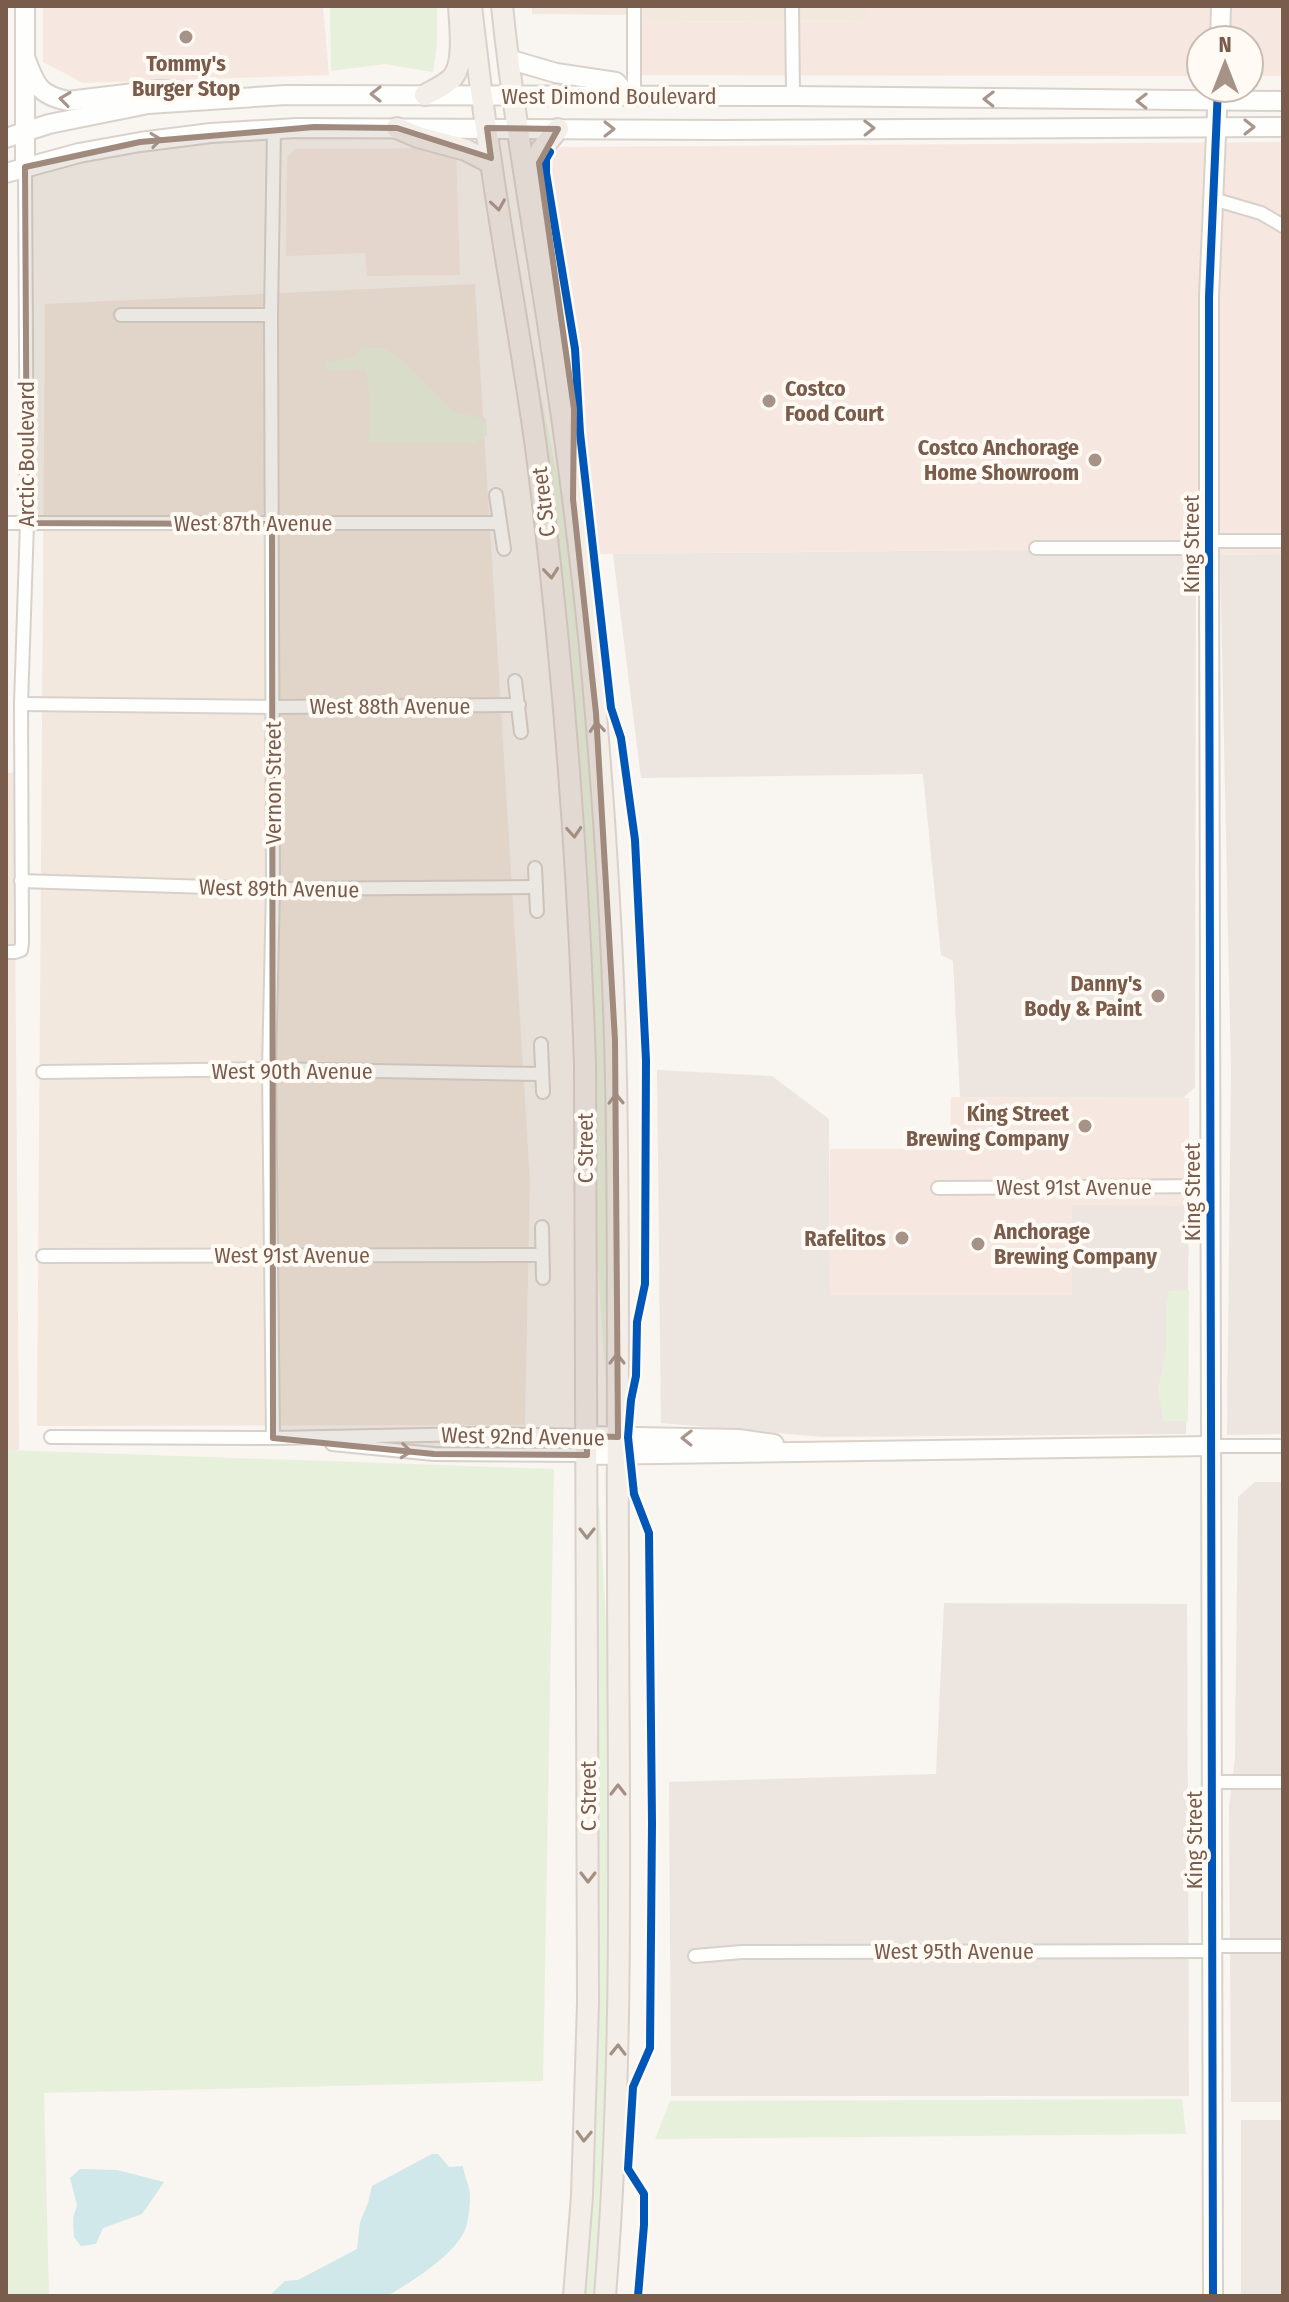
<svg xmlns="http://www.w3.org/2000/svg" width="1289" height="2302" viewBox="0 0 1289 2302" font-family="'Fira Sans Condensed',sans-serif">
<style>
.residential{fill:#f2e8de}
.commercial{fill:#f6e8e1}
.industrial{fill:#ede5e0}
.green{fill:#e7f0db}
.water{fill:#d0e8ea}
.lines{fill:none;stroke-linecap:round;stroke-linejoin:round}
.street-casing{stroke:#d7d1cb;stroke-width:16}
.secondary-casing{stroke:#d9d2cb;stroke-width:22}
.primary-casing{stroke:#dad1cc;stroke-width:24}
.street{stroke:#fefefd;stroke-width:12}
.secondary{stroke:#fefefd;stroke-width:18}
.primary{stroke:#f3eee8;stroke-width:20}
.cycleway-casing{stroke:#fffaf3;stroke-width:13}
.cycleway{stroke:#0057b8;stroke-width:8}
.oneway{stroke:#a8958b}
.oneway2{stroke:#a48f83}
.marked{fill:#9f8a7d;fill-opacity:0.2;stroke:#9f8a7d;stroke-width:6;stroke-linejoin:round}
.poi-dot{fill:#a69286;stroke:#fffaf3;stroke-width:3}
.labels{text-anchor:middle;stroke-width:8;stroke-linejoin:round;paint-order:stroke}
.poi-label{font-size:22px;font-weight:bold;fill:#7a5c4d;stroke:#fffaf3;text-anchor:end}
.street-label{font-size:22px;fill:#7a5c4d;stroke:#fffaf3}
</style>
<rect width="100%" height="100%" fill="#f9f5f0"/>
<g class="residential">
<polygon points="532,6 868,6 868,20 642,22 640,15 532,14"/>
<polygon points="475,284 530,1181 525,1425 37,1426 45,304"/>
<polygon points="6,773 14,773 19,1450 6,1450"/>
</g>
<g class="commercial">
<polygon points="43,6 323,6 329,75 83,83 43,62"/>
<polygon points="868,6 1283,6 1283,76 1249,76 1249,40 1201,40 1201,76 639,75 642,22 868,20"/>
<polygon points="1283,142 1283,554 1220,555 1196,548 599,554 549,165 553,153 561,147"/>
<polygon points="456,148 460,275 367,276 365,253 286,256 287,158 295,149"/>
<polygon points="951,1097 1189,1098 1189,1206 1073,1206 1072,1295 830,1295 830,1149 950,1149"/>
</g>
<g class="industrial">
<polygon points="1196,548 1195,1087 1183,1098 960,1097 953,961 941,955 923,774 641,778 613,554"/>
<polygon points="1283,554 1283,1434 1227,1435 1231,1071 1220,555"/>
<polygon points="657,1070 772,1076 829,1119 830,1295 1072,1295 1072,1205 1189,1206 1186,1434 823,1437 661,1423"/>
<polygon points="1255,1482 1283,1482 1283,2102 1231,2102 1229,1807 1235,1758 1238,1497"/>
<polygon points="944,1603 1187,1604 1189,2096 671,2096 669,1782 936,1774"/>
<rect x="1241" y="2120" width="42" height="176"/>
</g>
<g class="green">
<polygon points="330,6 437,6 437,45 433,72 385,64 331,71"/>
<polygon points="363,348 384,348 404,362 454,412 486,419 487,435 475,443 370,442 369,395 366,369 325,370 327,362 352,357"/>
<polygon points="533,357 567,522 590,770 600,920 605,1052 609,1380 606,1380 595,1232 595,1099 586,860 577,734 557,539 555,536 531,358"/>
<polygon points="1189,1290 1188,1421 1163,1421 1158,1389 1166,1350 1166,1307 1169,1291"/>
<polygon points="6,1450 554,1469 543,2081 44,2093 49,2296 6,2296"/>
<polygon points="599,1504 609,1669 610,1905 606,2115 595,2296 583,2296 598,2001 598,1687 595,1505"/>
<polygon points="1182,2099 1186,2134 655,2139 670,2101"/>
</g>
<g class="water">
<path d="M432,2154H438L449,2167L463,2166C464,2176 470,2186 470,2196C470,2205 469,2218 466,2227C458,2253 410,2283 387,2296H269L285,2281L298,2280L357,2249L360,2222L368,2203L372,2186Z"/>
<polygon points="80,2169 117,2170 164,2182 142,2214 103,2228 96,2244 81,2246 74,2237 73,2218 77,2205 70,2178"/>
</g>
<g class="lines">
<defs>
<g id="street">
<polyline points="792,6 793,96"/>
<polyline points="634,96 634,6"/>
<polyline points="1213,199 1261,213 1283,226"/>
<polyline points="121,315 271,315"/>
<polyline points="496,495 504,549"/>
<polyline points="6,523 499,523"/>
<polyline points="1209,541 1283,541"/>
<polyline points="1036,548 1209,548"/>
<polyline points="515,681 521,732"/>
<polyline points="21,704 273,707 519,705"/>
<polyline points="535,868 537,911"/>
<polyline points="21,881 273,889 536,887"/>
<polyline points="6,952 15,952 21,950 22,943 21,704 27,523 25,167"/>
<polyline points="541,1044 543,1092"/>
<polyline points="43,1072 269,1069 541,1074"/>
<polyline points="938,1188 1210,1186"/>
<polyline points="542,1227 543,1278"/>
<polyline points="43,1256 542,1255"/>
<polyline points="51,1437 273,1438 476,1434 587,1436"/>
<polyline points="273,1438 269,1069 273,889 271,315 274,129"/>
<polyline points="332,1444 434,1454 587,1455"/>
<polyline points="1211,1446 1283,1446"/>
<polyline points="1211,1782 1283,1782"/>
<polyline points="1212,1946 1283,1946"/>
<polyline points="695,1956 742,1952 1212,1951"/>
</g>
<g id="secondary">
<polyline points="1220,40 1221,6"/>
<path d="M25,57C35,84 38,95 68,101L159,90L187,91"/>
<polyline points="508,59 556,73 616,82 629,96"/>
<polyline points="6,138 49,124 148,104 286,95 793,96 1283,101"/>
<polyline points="25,167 25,6"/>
<polyline points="6,173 79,153 140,142 211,133 297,128 723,130 1283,127"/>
<polyline points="587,1436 738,1439 774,1444"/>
<polyline points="587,1455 1211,1446"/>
<polyline points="1213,2296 1209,541 1209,297 1218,88"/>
</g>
<g id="primary">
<path d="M471,6C477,58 483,110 491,162C505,260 524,357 537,455C563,658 578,860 585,1064L588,2003L582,2196L574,2296"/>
<path d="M502,6C514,121 535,235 552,349C567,447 580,547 590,646C602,777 611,907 615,1038C620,1211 617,1384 618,1558C618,1804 625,2050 605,2296"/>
<path d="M425,95C434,90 446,85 453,77C465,62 460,25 459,6"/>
<polyline points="397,128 418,137 466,150 491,163"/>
<polyline points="558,129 541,150 539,163 541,187 563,314 572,395"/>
</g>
</defs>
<use href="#street" class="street-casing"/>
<use href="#secondary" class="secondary-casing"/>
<use href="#primary" class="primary-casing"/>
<use href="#street" class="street"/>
<use href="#secondary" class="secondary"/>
<use href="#primary" class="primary"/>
<defs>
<g id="cycleway">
<polyline points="550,152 546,159 546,173 575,349 580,433 611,708 621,738 635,840 646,1060 645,1284 637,1322 636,1376 631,1400 628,1437 634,1494 649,1533 652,1823 650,2048 633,2087 628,2169 644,2194 644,2225 638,2296"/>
<polyline points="1213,2296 1209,541 1209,297 1218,88"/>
</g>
</defs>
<use href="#cycleway" class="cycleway-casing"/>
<use href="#cycleway" class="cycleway"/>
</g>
<defs><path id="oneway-chevron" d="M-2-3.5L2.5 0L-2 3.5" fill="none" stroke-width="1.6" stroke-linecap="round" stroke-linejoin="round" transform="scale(2)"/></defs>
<g class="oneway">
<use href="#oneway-chevron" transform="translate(376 94) rotate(-180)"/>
<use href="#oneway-chevron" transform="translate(65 99) rotate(-172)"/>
<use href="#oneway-chevron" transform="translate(989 99) rotate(-179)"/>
<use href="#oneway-chevron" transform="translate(1142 101) rotate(-179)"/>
<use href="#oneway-chevron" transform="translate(1249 127)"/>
<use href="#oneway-chevron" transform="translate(869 128) rotate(-1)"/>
<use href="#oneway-chevron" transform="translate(609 129)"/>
<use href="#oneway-chevron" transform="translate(156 140) rotate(-7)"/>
<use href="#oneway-chevron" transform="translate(687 1438) rotate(-179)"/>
<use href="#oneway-chevron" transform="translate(406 1451) rotate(6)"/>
</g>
<g class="oneway2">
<use href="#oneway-chevron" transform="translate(498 205) rotate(81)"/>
<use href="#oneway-chevron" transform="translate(551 573) rotate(84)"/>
<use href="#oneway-chevron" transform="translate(597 727) rotate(-94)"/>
<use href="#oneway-chevron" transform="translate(574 832) rotate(86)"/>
<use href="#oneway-chevron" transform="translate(616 1099) rotate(-91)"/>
<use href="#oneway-chevron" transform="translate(617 1359) rotate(-90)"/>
<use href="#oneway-chevron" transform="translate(587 1533) rotate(90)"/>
<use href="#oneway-chevron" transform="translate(618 1790) rotate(-90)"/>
<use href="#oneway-chevron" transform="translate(588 1877) rotate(90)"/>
<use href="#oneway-chevron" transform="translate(618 2050) rotate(-89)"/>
<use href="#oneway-chevron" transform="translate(584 2136) rotate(92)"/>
</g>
<path class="marked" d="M314,127L397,128L491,158L487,128L558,129L539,163L574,409L573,499L596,713L615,1040L618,1437L587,1436V1455L434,1454L273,1438L272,524L27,523L25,167L140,142Z"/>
<g class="poi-dot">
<circle cx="186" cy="37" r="8"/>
<circle cx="769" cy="401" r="8"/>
<circle cx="1095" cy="460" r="8"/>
<circle cx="1158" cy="996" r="8"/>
<circle cx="1085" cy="1126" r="8"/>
<circle cx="902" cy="1238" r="8"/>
<circle cx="978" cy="1244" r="8"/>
</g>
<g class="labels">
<g class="poi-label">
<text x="186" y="71" text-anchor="middle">Tommy's<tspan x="186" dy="25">Burger Stop</tspan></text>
<text x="785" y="396" text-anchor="start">Costco<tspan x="785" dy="25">Food Court</tspan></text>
<text x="1079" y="455">Costco Anchorage<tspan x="1079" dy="25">Home Showroom</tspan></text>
<text x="1142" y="991">Danny's<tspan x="1142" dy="25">Body &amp; Paint</tspan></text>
<text x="1069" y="1121">King Street<tspan x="1069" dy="25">Brewing Company</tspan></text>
<text x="994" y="1239" text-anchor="start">Anchorage<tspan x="994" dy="25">Brewing Company</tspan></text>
<text x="886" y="1246">Rafelitos</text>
</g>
<g class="street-label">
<text x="609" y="104">West Dimond Boulevard</text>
<text transform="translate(26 454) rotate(-90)" y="8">Arctic Boulevard</text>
<text transform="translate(543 502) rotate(-97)" y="8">C Street</text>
<text x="253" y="531">West 87th Avenue</text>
<text transform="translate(1191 544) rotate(-90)" y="8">King Street</text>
<text x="390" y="714">West 88th Avenue</text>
<text transform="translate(273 783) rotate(-90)" y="8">Vernon Street</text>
<text transform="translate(279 888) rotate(1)" y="8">West 89th Avenue</text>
<text x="292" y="1079">West 90th Avenue</text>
<text transform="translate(585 1148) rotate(-90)" y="8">C Street</text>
<text x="1074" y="1195">West 91st Avenue</text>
<text transform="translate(1192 1192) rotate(-90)" y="8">King Street</text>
<text x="292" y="1263">West 91st Avenue</text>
<text transform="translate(523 1436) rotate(1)" y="8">West 92nd Avenue</text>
<text transform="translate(588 1796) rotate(-90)" y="8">C Street</text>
<text transform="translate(1194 1840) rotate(-90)" y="8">King Street</text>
<text x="954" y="1959">West 95th Avenue</text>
</g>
</g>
<rect width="1289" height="2302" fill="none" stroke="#7a5c4d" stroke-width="16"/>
<g transform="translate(1225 64)"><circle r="38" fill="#fffaf3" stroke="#cabbb1" stroke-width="2"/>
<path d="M0-6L14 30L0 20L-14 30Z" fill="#a69286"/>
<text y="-12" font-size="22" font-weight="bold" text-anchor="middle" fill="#7a5c4d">N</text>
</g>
</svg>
